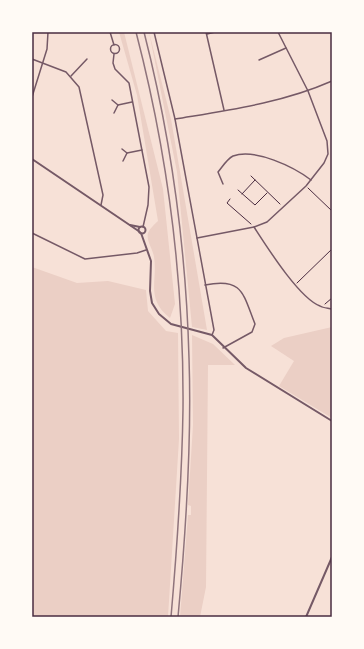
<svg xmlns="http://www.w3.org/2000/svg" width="364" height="649" viewBox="0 0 364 649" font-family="Figtree,sans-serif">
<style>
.green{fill:#ebcfc5}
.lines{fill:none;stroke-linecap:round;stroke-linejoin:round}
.path{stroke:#4a2c40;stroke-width:1}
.minor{stroke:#755966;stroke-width:1.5}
.tertiary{stroke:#755966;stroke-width:2}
.rail{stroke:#8f747c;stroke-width:1.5}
.neatline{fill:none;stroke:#4a2c40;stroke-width:1.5}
</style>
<rect width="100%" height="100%" fill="#f7e1d7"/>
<g class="green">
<path d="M119,32H124L163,189L175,304L170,318C145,298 158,281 154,257C153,249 146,241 148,233C150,228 154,225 158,221L137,95Z"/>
<polygon points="149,32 171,119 207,330 192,327 177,172"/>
<polygon points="32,267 77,283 108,281 146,290 148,311 166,331 178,333 179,439 168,617 32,617"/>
<polygon points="332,327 332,418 279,386 294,361 271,346 284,338"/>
<polygon points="192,335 213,344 235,365 208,365 206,587 200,617 180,617 188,515 191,515 191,506 188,505 193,425"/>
</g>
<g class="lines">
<g class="path">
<polyline points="251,176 280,204"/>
<polyline points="308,188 332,211"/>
<polyline points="238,190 255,205 267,193"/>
<polyline points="242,194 255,180"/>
<polyline points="230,199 227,203 251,224"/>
<polyline points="297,283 332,249"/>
<polyline points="325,304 332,298"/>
</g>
<g class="minor">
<polyline points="110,32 114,45"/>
<polyline points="154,32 175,119 214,330 212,335"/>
<polyline points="206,32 224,110"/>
<polyline points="207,34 215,32"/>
<circle cx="115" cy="49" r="4.5"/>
<polyline points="114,54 113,63 115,69 129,83 149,187 148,205 143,227"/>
<polyline points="32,59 66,72 79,87 103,195 101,205"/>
<polyline points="259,60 286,48"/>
<polyline points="71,76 87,59"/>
<polyline points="32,97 47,49 48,32"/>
<polyline points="112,100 118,105 114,113"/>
<polyline points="118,105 132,102"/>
<path d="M175,119C229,110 282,103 332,81"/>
<polyline points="122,149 127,153 123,161"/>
<polyline points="127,153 142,150"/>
<path d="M223,184L218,172C223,166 227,159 233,156C255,148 294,167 311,180"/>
<path d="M254,227C267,247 299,298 320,306C323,308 328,308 332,309"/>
<polyline points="32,233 85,259 137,253 146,250"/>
<polyline points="197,238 254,227 267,222 306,186 324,163 328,154 327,141 308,91 278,32"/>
<path d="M205,285C243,277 243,294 255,324L252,332L223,348"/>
</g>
<g class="tertiary">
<polyline points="32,159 140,232"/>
<polyline points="130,225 140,227"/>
<circle cx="142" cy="230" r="3.5"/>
<polyline points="141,233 151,261 150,291 152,303 159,314 171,324 212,335 246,368 332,421"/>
<polyline points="306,617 332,557"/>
</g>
<g class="rail">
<path d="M136,32C168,155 184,281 183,409C182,478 177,548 171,617"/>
<path d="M144,32C171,138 186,248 189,358C192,444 186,531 178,617"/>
</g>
</g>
<rect width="364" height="649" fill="none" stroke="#fffaf5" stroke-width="66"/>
<rect x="33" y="33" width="298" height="583" class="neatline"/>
</svg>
